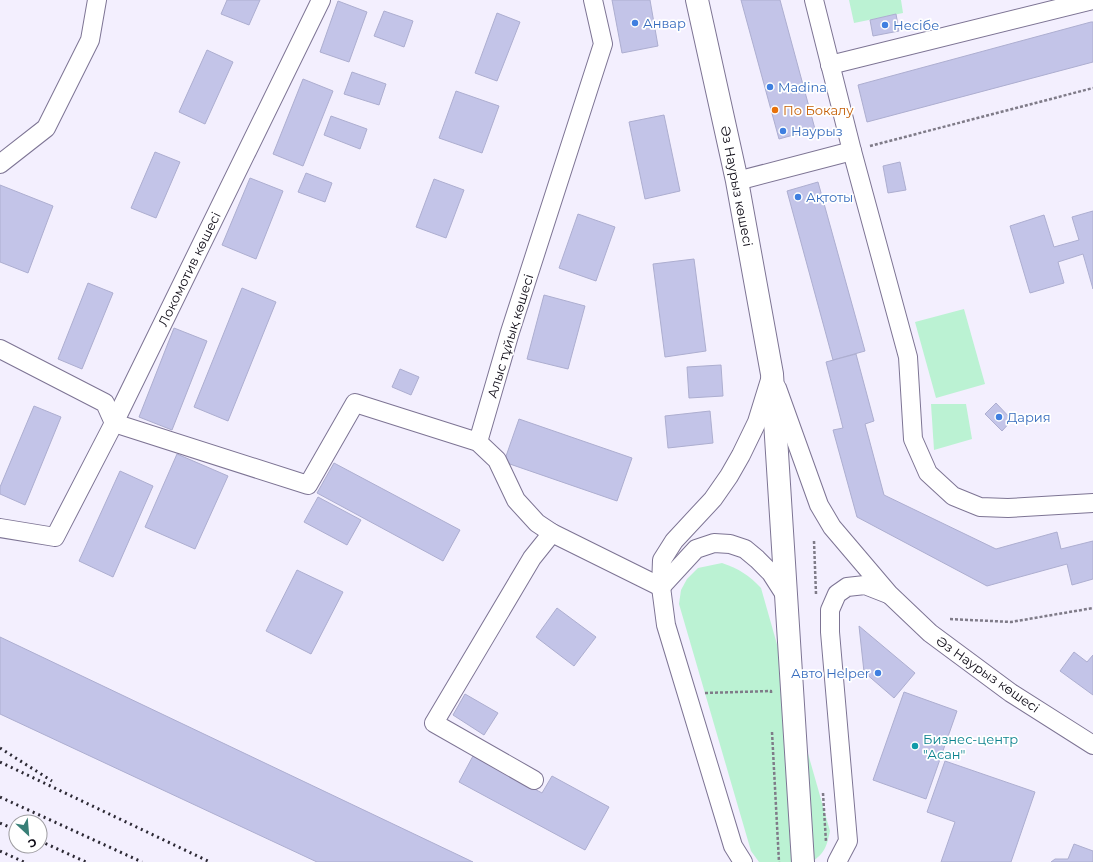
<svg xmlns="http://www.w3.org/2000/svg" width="1093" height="862" viewBox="0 0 1093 862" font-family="Montserrat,sans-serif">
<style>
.green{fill:#bbf2d3}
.building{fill:#c3c4e8;stroke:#adaed0}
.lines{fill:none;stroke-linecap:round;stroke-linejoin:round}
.minor-casing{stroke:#7d7494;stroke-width:20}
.major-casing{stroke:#7d7494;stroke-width:24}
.path{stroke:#7f7b88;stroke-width:2.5;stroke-dasharray:3 2;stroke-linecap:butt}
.minor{stroke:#fff;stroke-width:18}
.major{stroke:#fff;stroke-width:22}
.rail{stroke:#2b2833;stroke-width:3;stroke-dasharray:2 4;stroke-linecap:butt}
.shop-dot{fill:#3f7fe0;stroke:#fff;stroke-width:1.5}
.food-dot{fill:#e8710a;stroke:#fff;stroke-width:1.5}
.culture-dot{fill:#0f9aa8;stroke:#fff;stroke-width:1.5}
.labels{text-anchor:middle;stroke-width:3.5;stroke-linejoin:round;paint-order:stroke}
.shop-label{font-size:13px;fill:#366cbe;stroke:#fff;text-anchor:start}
.food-label{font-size:13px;fill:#c56008;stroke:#fff;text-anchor:start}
.street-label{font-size:13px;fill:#0d0a15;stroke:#fff}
.culture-label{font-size:13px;fill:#0d838f;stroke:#fff;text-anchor:start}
</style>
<rect width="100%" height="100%" fill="#f3effe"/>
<g class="green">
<polygon points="849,0 901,0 903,13 854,23"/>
<polygon points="964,309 985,384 936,398 915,322"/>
<polygon points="931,404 966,404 972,439 934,450"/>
<path d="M722,563C739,569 749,575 761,588L830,831C827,845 825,854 811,862H759L751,851L679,604L681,590L687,579L698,568Z"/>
</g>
<g class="building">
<polygon points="227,0 260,0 249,25 221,14"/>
<polygon points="612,0 650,0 658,46 622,53"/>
<polygon points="741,0 780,0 815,129 779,139"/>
<polygon points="338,1 367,12 349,62 320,52"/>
<polygon points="384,11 413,21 404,47 374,36"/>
<polygon points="497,13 520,22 497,81 475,73"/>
<polygon points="896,14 899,31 873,36 870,20"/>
<polygon points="1091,22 1093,22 1093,62 867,122 858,85"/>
<polygon points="207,50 233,62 205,124 179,112"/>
<polygon points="352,72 386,84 379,105 344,94"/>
<polygon points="303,79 333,91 303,166 273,154"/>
<polygon points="456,91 499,106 482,153 439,138"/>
<polygon points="664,115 680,191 645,199 629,122"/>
<polygon points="331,116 367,129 360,149 324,135"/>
<polygon points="155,152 180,162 156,218 131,208"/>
<polygon points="900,162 906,190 888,193 883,166"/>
<polygon points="306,173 332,183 325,202 298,192"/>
<polygon points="250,178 283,191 256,259 222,245"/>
<polygon points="434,179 464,190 446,238 416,227"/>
<polygon points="818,182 865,351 833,360 787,191"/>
<polygon points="0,185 53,206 28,273 0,262"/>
<polygon points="1093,211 1093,289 1083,254 1058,262 1064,283 1030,293 1010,226 1044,215 1054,247 1079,240 1072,217"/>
<polygon points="578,214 615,227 596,281 559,268"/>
<polygon points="694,259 706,351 665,357 653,264"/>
<polygon points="88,283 113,293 82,369 58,359"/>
<polygon points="242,288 276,302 228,421 194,407"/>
<polygon points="544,295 585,306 568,369 527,359"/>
<polygon points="174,328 207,341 172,430 139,417"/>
<polygon points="856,354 874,421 865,424 884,495 996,549 1057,532 1061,549 1093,541 1093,579 1072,585 1067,564 987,586 857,517 833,430 843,428 826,362"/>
<polygon points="721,365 723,396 689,398 687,367"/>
<polygon points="400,369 419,377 411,395 392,387"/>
<polygon points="996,403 1012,420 1002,431 985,414"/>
<polygon points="34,406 61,417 25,505 0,494 0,487"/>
<polygon points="710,411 713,443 668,448 665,416"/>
<polygon points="519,419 632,458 617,501 504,462"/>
<polygon points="177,454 228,476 195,549 145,527"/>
<polygon points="334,463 460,530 443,561 317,493"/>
<polygon points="120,471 153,486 113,577 79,561"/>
<polygon points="318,497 361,520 347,545 304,522"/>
<polygon points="297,570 343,592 311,654 266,631"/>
<polygon points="557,608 596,637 574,666 536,637"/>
<polygon points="859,626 915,673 894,698 864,672"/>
<polygon points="0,637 473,862 317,862 0,714"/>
<polygon points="1074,652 1087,662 1093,655 1093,695 1060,671"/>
<polygon points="904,692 957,711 926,799 873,780"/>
<polygon points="465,694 498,713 484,735 453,715"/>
<polygon points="473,756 542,793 552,776 609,807 585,850 459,782"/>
<polygon points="945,761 1035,792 1011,862 941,862 955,822 927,812"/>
<polygon points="1074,844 1093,851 1093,862 1051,862 1055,859 1068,859"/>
</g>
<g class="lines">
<defs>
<g id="minor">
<polyline points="814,0 852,151 908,357 913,439 928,473 953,496 980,507 1008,508 1093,503"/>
<polyline points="830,65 1093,0"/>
<polyline points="0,164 46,128 90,40 97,0"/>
<polyline points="737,181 852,151"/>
<polyline points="0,349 105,403 114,423 308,485 355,403 478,442 497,460 516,500 537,523 552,533 661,587"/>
<polyline points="777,388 819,505 832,527 889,594 930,633 1011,693 1093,745"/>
<polyline points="478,442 510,332 603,44 593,0"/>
<polyline points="0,528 55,537 114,423 321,0"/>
<polyline points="661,587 696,549 714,543 730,544 745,549 757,559 771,573 787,598"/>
<polyline points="534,780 434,723 532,558 552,533"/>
<polyline points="743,862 733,846 666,625 661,587 662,560 674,541 713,499 729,476 741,455 757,422 770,380"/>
<polyline points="837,862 848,841 830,632 830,610 837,594 847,587 865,585 888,594"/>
</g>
<polyline id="major" points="697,0 737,181 772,374 803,862"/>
</defs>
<use href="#minor" class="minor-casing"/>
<use href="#major" class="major-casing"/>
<g class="path">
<polyline points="870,146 1093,88"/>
<polyline points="814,541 816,594"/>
<polyline points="950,619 1011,622 1093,608"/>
<polyline points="705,693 771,691 771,693"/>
<polyline points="772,732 779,862"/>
<polyline points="823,793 826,842"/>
</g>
<use href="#minor" class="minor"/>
<use href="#major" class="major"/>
<g class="rail">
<polyline points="0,748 52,781"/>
<polyline points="0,762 210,862"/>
<polyline points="0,797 142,862"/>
<polyline points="0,823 16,830"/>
<polyline points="40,841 86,862"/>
<polyline points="0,851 24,862"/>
</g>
</g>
<g class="shop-dot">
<circle cx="635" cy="23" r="4"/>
<circle cx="885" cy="25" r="4"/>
<circle cx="770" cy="87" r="4"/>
<circle cx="783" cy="131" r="4"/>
<circle cx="798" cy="197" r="4"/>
<circle cx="999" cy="417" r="4"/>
<circle cx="878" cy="673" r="4"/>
</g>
<circle class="food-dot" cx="775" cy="110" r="4"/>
<circle class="culture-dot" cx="915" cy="746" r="4"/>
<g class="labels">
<g class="shop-label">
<text x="643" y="28">Анвар</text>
<text x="893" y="30">Несібе</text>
<text x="778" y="92">Madina</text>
<text x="791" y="136">Наурыз</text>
<text x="806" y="202">Ақтоты</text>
<text x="1007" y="422">Дария</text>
<text x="870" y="678" text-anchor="end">Авто Helper</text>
</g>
<g class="food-label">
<text x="783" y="115">По Бокалу</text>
</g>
<g class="street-label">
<text transform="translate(737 186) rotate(79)" y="5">Әз Наурыз көшесі</text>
<text transform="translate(189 269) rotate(-64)" y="5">Локомотив көшесі</text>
<text transform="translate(510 336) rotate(-73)" y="5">Алыс тұйық көшесі</text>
<text transform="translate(988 674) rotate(35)" y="5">Әз Наурыз көшесі</text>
</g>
<g class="culture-label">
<text x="923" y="744">Бизнес-центр<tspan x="923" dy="15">"Асан"</tspan></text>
</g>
</g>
<g transform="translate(28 834) rotate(154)"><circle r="19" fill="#ffffff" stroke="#9e9da1"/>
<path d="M0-3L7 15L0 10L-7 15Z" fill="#387f77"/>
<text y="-6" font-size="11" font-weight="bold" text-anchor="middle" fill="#0d0a15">С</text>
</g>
</svg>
